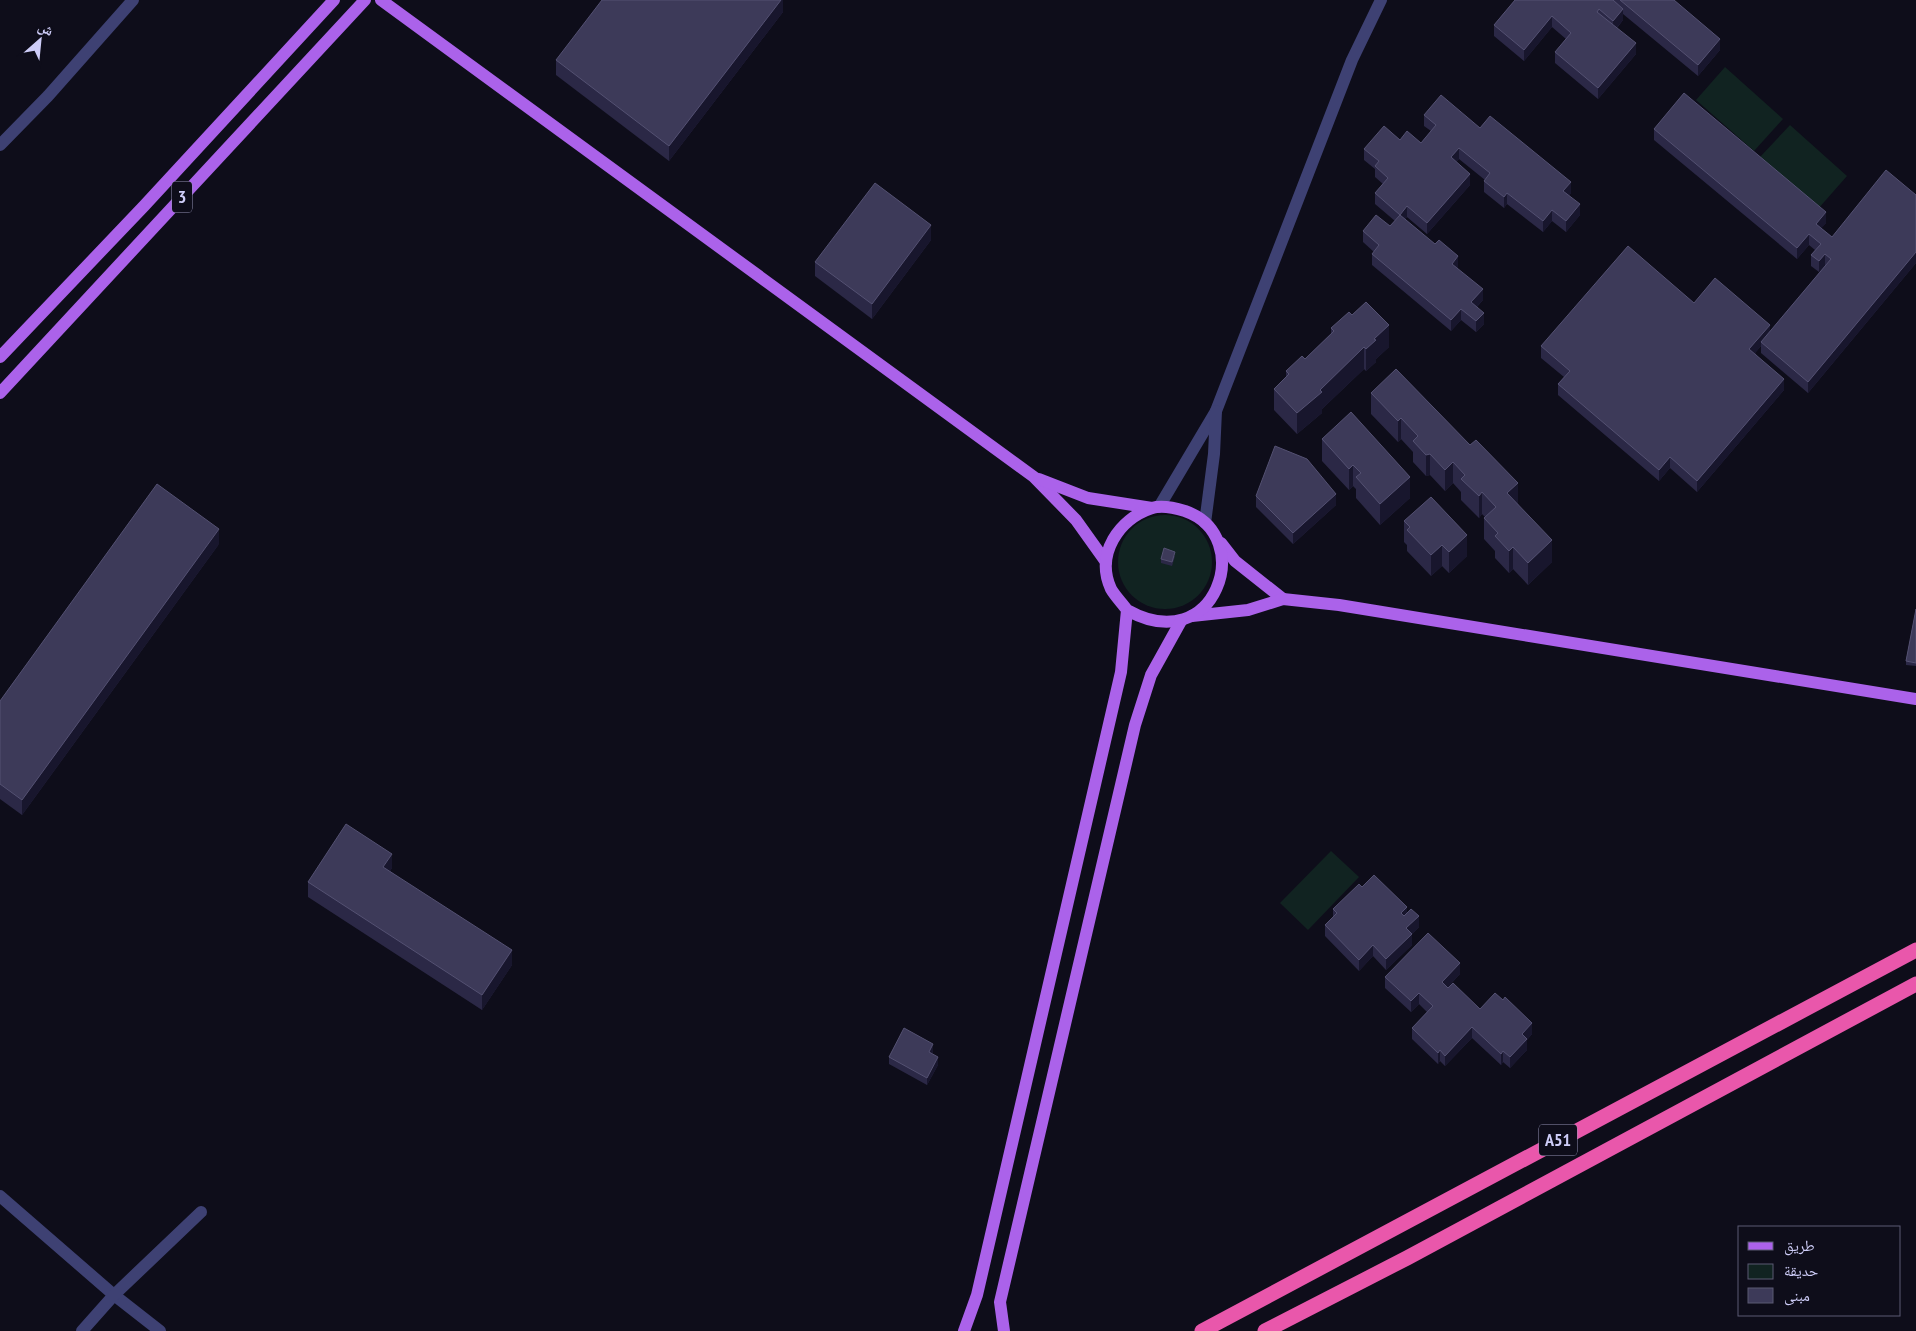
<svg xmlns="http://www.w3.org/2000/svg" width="1916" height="1331" viewBox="0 0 1916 1331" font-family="'PT Sans Narrow','Noto Naskh Arabic',sans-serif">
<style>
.green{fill:#112321}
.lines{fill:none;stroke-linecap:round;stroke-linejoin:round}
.minor{stroke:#3e4173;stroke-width:12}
.major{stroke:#ab62ea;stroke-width:12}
.highway{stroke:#e957ab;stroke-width:15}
.wall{fill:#2b2846}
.shaded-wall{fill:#18162d}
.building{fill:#3d3a59;stroke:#545172}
.labels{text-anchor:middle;stroke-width:4.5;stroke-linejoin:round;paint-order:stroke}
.shield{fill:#0e0d1a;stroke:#9493b5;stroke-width:1}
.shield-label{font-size:18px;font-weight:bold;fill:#cecdf8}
</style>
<rect width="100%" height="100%" fill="#0e0d1a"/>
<g class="green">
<polygon points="1725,67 1783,119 1754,151 1696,100"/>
<polygon points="1790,125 1847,176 1818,209 1760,157"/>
<circle cx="1165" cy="562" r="47"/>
<polygon points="1331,851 1359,877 1308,930 1280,903"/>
</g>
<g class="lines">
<g class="minor">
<polyline points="0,145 48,96 133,0"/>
<polyline points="1159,507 1216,411 1352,60 1381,0"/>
<polyline points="1205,523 1214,454 1216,411"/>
<polyline points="0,1196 114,1295 160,1331"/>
<polyline points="82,1331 114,1295 201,1212"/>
</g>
<g class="major">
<polyline points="381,0 1034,477 1076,520 1106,562"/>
<polyline points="0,357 144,206 334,0"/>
<polyline points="0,393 365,0"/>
<polyline points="1039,479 1088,498 1152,508"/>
<polyline points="1221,543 1235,561 1283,599"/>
<polyline points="1192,616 1248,610 1283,599 1339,605 1916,699"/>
<path d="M964,1331L977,1295L1121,672L1127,610C1122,603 1115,596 1111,589C1095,554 1119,519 1152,508C1162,505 1175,508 1185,511C1257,536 1216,660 1127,610"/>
<polyline points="1004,1331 1000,1302 1135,725 1151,675 1181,621"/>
</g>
<g class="highway">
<polyline points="1202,1331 1916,950"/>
<polyline points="1265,1331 1407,1258 1916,984"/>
</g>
</g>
<g class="wall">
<polygon points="783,0 783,12 669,161 556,75 556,60"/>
<polygon points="1515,0 1674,0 1720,50 1698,76 1623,14 1623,20 1617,28 1636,54 1598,99 1555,63 1555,52 1566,39 1552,27 1524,61 1494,36 1494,25"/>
<polygon points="1424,115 1480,128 1571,193 1569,195 1580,215 1566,232 1552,221 1543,232 1507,204 1504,208 1484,192 1484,181 1485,180 1459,159 1456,162 1470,185 1427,234 1407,217 1405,219 1458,267 1457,268 1483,300 1477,307 1484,324 1476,332 1461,320 1451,331 1372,265 1372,254 1374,252 1363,242 1363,231 1390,226 1395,221 1375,204 1375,193 1383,184 1375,177 1375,169 1364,160 1364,149 1400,140 1421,143 1431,131 1424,126"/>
<polygon points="1654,129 1826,223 1821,228 1832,237 1916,195 1916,263 1808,393 1761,353 1761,346 1755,353 1784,390 1697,492 1670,468 1659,481 1558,395 1558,384 1564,377 1541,358 1541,346 1694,303 1770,332 1825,266 1819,272 1811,266 1811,255 1815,250 1809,245 1797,259 1654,140"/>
<polygon points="931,240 872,319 815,276 815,262"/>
<polygon points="1352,315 1389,347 1376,359 1376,362 1366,371 1364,369 1322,409 1322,413 1297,434 1274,410 1274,389 1286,377 1286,371 1305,359 1331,334 1331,328"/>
<polygon points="1371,393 1518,504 1552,562 1528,585 1513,569 1509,573 1495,558 1495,551 1484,539 1484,518 1485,517 1482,514 1479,518 1461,500 1461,492 1453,483 1445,491 1430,475 1426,476 1413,462 1413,452 1401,439 1398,442 1371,414"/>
<polygon points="1322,439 1410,498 1380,525 1356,498 1356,489 1353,486 1349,490 1322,461"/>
<polygon points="1256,496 1336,505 1293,544 1256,507"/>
<polygon points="1404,521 1467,556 1449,573 1442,566 1431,576 1407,551 1407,545 1404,542"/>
<polygon points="219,544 22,815 0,799 0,701"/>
<polygon points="1175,556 1172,566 1161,563 1161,559"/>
<polygon points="1916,609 1916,666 1906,665 1906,661"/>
<polygon points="392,868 390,871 512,965 482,1010 308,897 308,882"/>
<polygon points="1362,887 1407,913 1419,927 1412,934 1412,945 1386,970 1373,956 1359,971 1325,936 1325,925 1333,918 1333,909"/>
<polygon points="1460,974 1448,987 1480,1009 1532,1034 1527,1040 1527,1050 1510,1068 1503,1062 1501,1065 1472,1038 1445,1066 1440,1061 1438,1064 1412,1039 1412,1028 1427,1012 1419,1004 1411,1012 1385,988 1385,977"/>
<polygon points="933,1051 932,1054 938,1065 927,1085 889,1064 889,1057"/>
</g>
<g class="shaded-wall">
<polygon points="781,0 783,0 783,12 669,161 669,146"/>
<polygon points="1623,9 1623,20 1613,32 1613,21"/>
<polygon points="1552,16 1552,27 1524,61 1524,50"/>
<polygon points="1720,39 1720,50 1698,76 1698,65"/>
<polygon points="1636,43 1636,54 1598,99 1598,88"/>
<polygon points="1459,148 1459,159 1451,168 1451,157"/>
<polygon points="1470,174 1470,185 1427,234 1427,223"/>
<polygon points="1571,182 1571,193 1563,202 1563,191"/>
<polygon points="1507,193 1507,204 1504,208 1504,197"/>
<polygon points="1580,204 1580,215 1566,232 1566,221"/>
<polygon points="1407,206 1407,217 1400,226 1400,215"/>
<polygon points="1552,210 1552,221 1543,232 1543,221"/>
<polygon points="1826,212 1826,223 1816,235 1816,224"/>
<polygon points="931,225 931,240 872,319 872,304"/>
<polygon points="1809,234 1809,245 1797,259 1797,248"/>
<polygon points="1916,252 1916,263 1808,393 1808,382"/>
<polygon points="1825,254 1825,266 1819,272 1819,261"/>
<polygon points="1458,256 1458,267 1452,275 1452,264"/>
<polygon points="1483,289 1483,300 1471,313 1471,302"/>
<polygon points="1461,309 1461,320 1451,331 1451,320"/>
<polygon points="1484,313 1484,324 1476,332 1476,321"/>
<polygon points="1389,325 1389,347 1376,359 1376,362 1366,371 1366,349 1374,339"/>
<polygon points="1770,325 1770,336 1761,342 1761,346 1749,360 1749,349"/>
<polygon points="1364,347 1364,369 1322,409 1322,413 1297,434 1297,413 1320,390"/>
<polygon points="1784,379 1784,390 1697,492 1697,481"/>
<polygon points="1401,418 1401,439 1398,442 1398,421"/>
<polygon points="1430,454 1430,475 1426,476 1426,455"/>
<polygon points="1670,457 1670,468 1659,481 1659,470"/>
<polygon points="1453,462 1453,483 1445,491 1445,470"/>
<polygon points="1353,465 1353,486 1349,490 1349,469"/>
<polygon points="1410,477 1410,498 1380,525 1380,504"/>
<polygon points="1518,483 1518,504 1507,493"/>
<polygon points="1482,492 1482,514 1479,518 1479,496"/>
<polygon points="1336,494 1336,505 1293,544 1293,533"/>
<polygon points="219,529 219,544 22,815 22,800"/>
<polygon points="1467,535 1467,556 1449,573 1449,552"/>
<polygon points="1552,540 1552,562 1528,585 1528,563"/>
<polygon points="1442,545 1442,566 1431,576 1431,555"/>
<polygon points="1513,547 1513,569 1509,573 1509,551"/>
<polygon points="392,854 392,868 383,881 383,867"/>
<polygon points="1407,907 1407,918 1401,913"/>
<polygon points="1419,916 1419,927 1412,934 1412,945 1386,970 1386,959 1406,928"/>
<polygon points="1373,945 1373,956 1359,971 1359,960"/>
<polygon points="512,950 512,965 482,1010 482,995"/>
<polygon points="1460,963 1460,974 1442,993 1442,982"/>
<polygon points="1419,993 1419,1004 1411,1012 1411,1001"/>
<polygon points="1532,1023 1532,1034 1527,1040 1527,1050 1510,1068 1510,1057 1522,1034"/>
<polygon points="1472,1027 1472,1038 1445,1066 1445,1056"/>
<polygon points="933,1044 933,1051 929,1060 929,1052"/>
<polygon points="1440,1050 1440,1061 1438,1064 1438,1053"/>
<polygon points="1503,1051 1503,1062 1501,1065 1501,1054"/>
<polygon points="938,1057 938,1065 927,1085 927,1078"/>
</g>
<g class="building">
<polygon points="602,0 781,0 669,146 556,60"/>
<polygon points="1515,0 1613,0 1623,9 1613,21 1599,9 1597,12 1636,43 1598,88 1555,52 1571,33 1552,16 1524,50 1494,25"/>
<polygon points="1620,0 1674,0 1720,39 1698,65"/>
<polygon points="1684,93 1826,212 1816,224 1832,237 1886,170 1916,195 1916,252 1808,382 1761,342 1831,259 1825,254 1819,261 1811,255 1821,244 1809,234 1797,248 1654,129"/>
<polygon points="1441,95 1480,128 1490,116 1571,182 1563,191 1580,204 1566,221 1552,210 1543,221 1507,193 1504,197 1484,181 1490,173 1459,148 1451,157 1470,174 1427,223 1407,206 1400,215 1375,193 1388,178 1375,166 1379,161 1364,149 1384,126 1400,140 1407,131 1421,143 1436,125 1424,115"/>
<polygon points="875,183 931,225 872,304 815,262"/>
<polygon points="1376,215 1390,226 1400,215 1435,244 1439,240 1458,256 1452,264 1483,289 1471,302 1484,313 1476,321 1461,309 1451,320 1372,254 1379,245 1363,231"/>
<polygon points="1628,246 1694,303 1715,278 1770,325 1749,349 1784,379 1697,481 1670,457 1659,470 1558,384 1570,371 1541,346"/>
<polygon points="1366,302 1389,325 1374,339 1376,340 1366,349 1364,347 1320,390 1322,392 1297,413 1274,389 1289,374 1286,371 1302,356 1305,359 1334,331 1331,328 1349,312 1352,315"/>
<polygon points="1396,369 1470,445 1476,440 1518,483 1507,493 1552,540 1528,563 1513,547 1509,551 1495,536 1498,533 1484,518 1496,507 1482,492 1479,496 1461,479 1465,475 1453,462 1445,470 1430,454 1426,455 1413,441 1418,436 1401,418 1398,421 1371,393"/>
<polygon points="1351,412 1410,477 1380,504 1356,477 1361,473 1353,465 1349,469 1322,439"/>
<polygon points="1275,446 1307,459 1336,494 1293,533 1256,496"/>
<polygon points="157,484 219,529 22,800 0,784 0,701"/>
<polygon points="1431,497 1467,535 1449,552 1442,545 1431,555 1407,530 1410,527 1404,521"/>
<polygon points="1164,548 1175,552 1172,562 1161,559"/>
<polygon points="1916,609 1916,663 1906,661"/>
<polygon points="346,824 392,854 383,867 512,950 482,995 308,882"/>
<polygon points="1374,875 1407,907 1401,913 1404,916 1411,909 1419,916 1406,928 1412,934 1386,959 1373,945 1359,960 1325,925 1337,913 1333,909 1359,884 1362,887"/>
<polygon points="1428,933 1460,963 1442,982 1448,988 1453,983 1480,1009 1495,993 1503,1000 1505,997 1532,1023 1522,1034 1527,1039 1510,1057 1503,1051 1501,1054 1472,1027 1445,1056 1440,1050 1438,1053 1412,1028 1433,1006 1419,993 1411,1001 1385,977"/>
<polygon points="904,1028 933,1044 929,1052 938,1057 927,1078 889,1057"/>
</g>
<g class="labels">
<g class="shield">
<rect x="172" y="181.5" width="20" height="31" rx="4"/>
<rect x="1539" y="1124.5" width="38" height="31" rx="4"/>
</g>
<g class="shield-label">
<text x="182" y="203">3</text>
<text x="1558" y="1146">A51</text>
</g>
</g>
<rect x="1738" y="1226" width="162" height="90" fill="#0e0d1a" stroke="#5b5a73"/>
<rect x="1748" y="1242" width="25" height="8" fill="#ab62ea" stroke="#5b5a73"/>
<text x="1784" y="1251" font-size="15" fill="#cecdf8">طريق</text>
<rect x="1748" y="1264" width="25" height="15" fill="#112321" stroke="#5b5a73"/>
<text x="1784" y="1276" font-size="15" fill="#cecdf8">حديقة</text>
<rect x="1748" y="1288" width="25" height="15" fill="#3d3a59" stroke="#5b5a73"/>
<text x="1784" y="1301" font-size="15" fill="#cecdf8">مبنى</text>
<g transform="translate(40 40) rotate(27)" stroke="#0e0d1a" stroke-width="4" paint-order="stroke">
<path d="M0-4L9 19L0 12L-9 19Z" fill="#cecdf8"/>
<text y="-8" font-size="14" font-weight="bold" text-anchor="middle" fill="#cecdf8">ش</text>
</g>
</svg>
